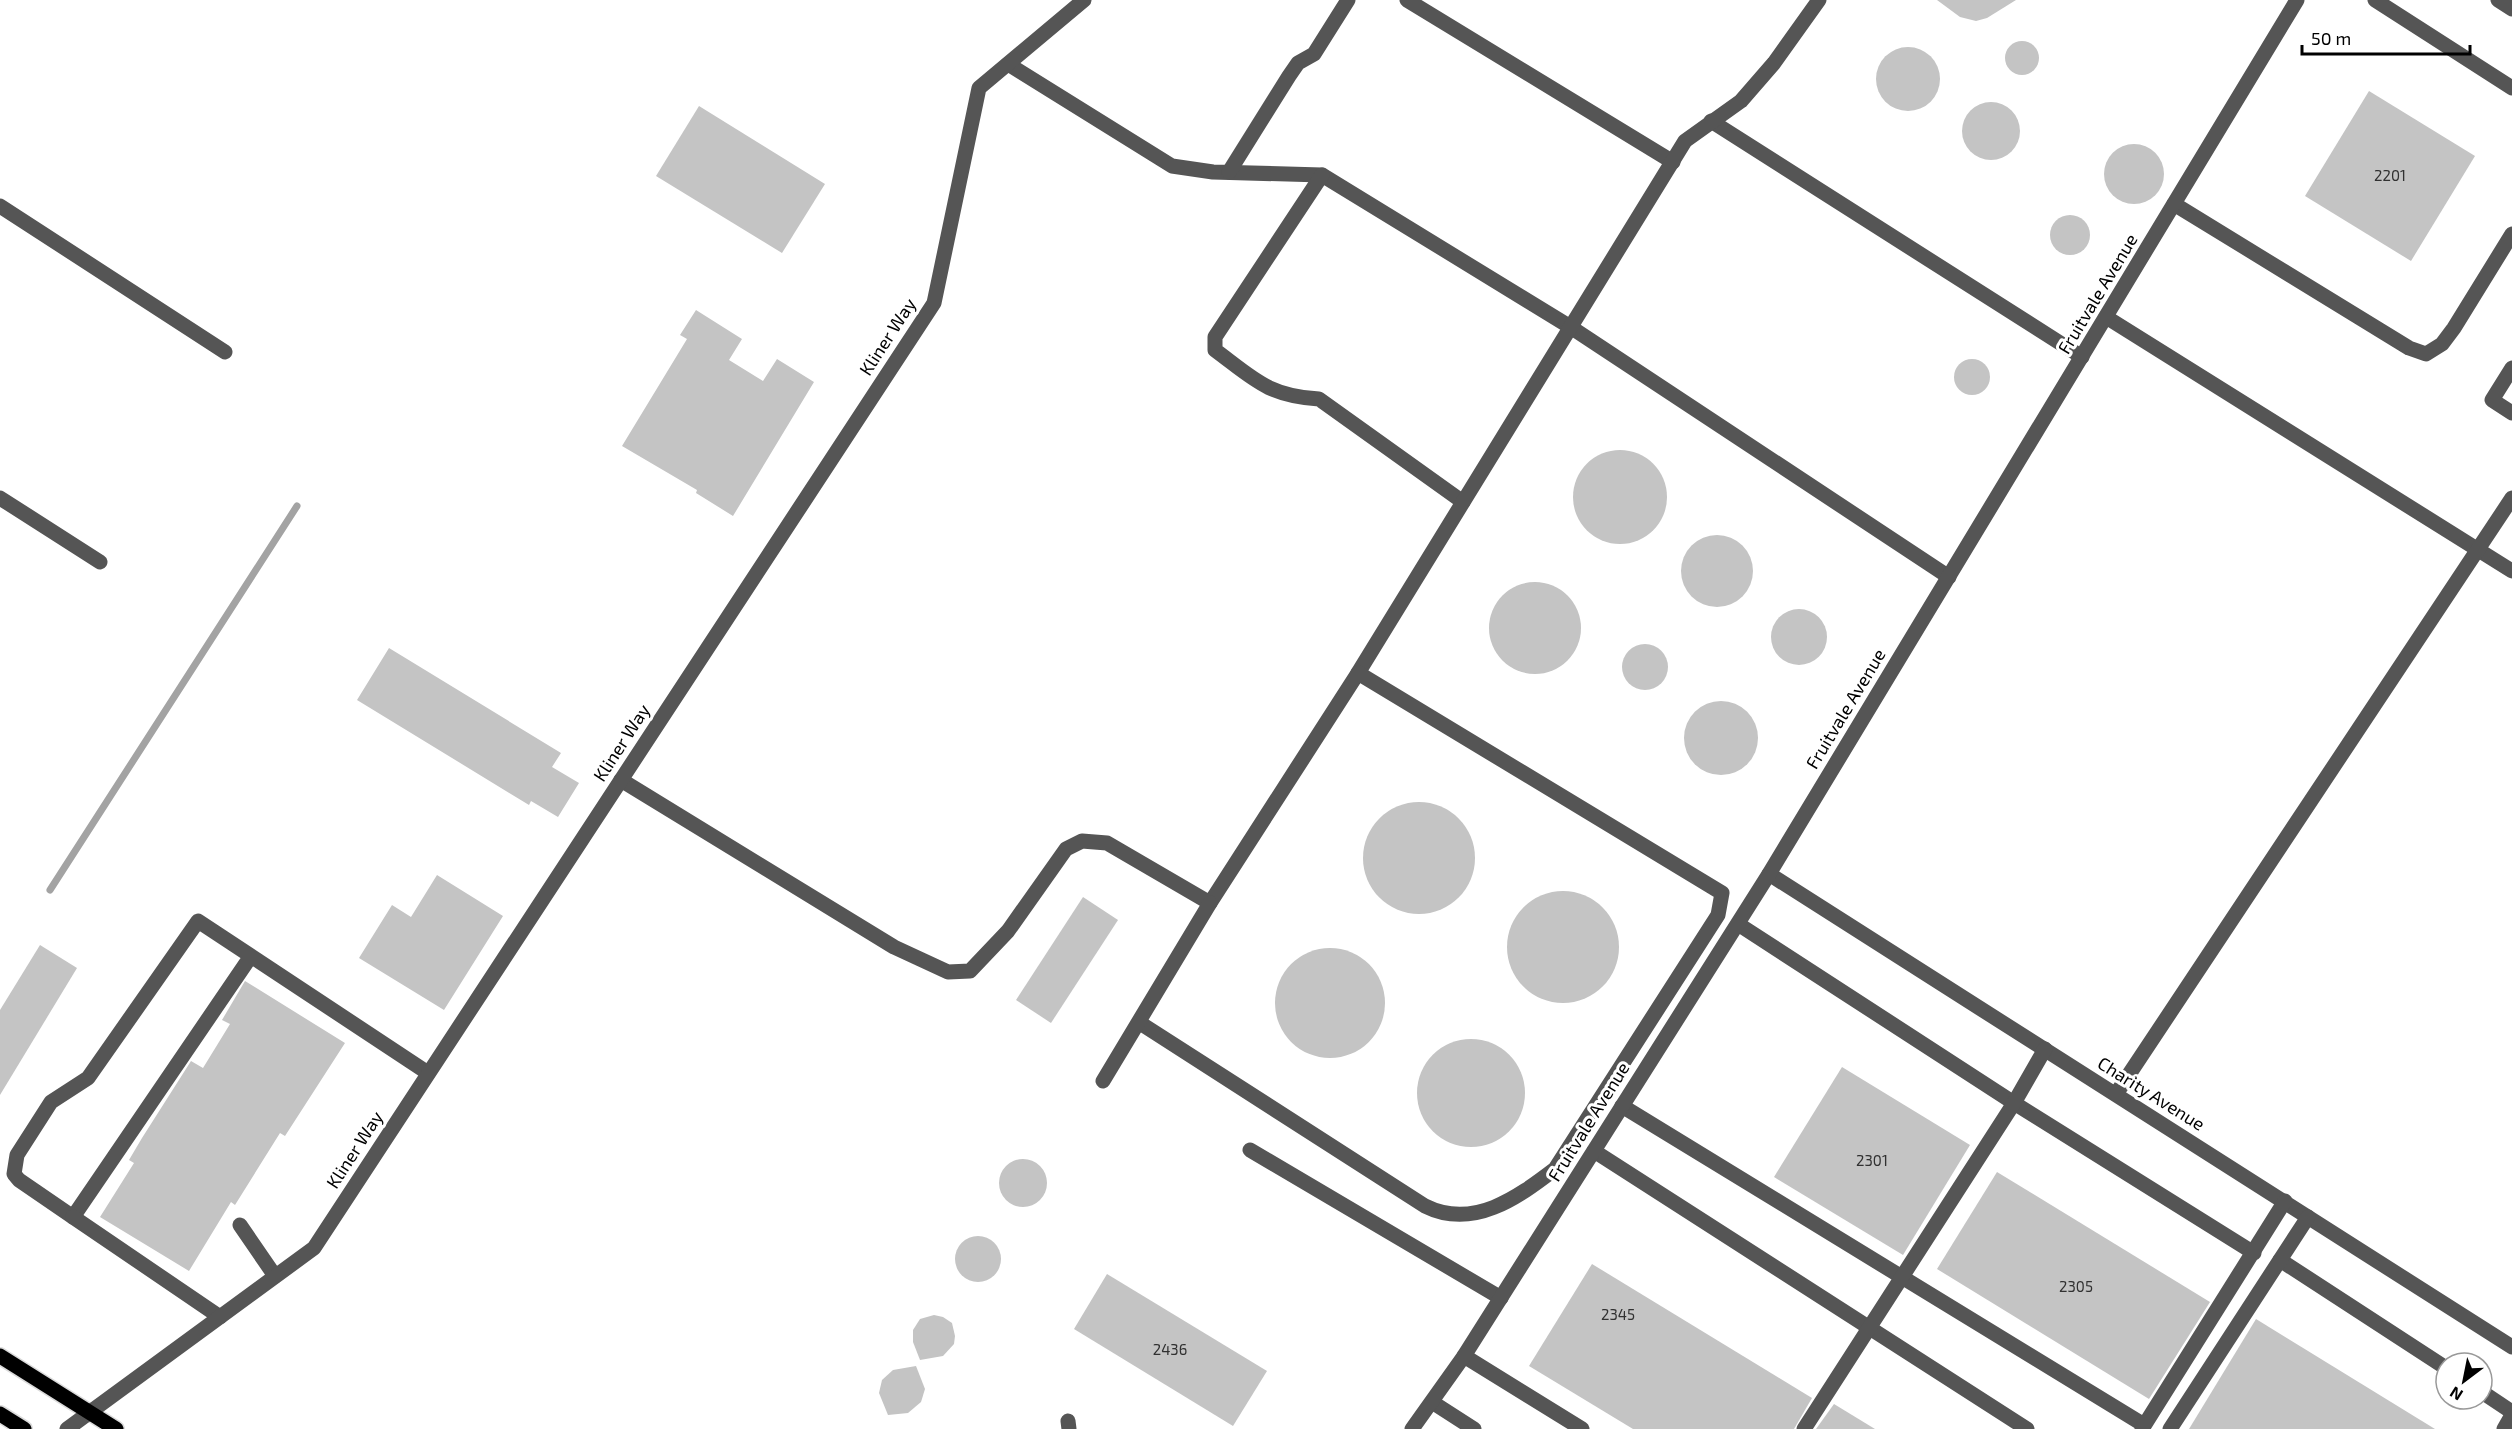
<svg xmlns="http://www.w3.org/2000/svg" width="2512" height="1429" viewBox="0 0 2512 1429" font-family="'Exo 2',sans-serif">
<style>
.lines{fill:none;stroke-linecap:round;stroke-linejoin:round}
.stream{stroke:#a3a3a3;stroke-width:7}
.building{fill:#c4c4c4}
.major-casing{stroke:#dbdbdb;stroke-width:18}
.minor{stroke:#555;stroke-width:15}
.major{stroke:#000;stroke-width:15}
.labels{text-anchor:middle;stroke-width:6;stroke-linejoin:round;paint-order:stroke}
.number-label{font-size:15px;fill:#313131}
.street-label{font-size:18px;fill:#000;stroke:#fff}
</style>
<rect width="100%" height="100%" fill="#fff"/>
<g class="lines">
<polyline class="stream" points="50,890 297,506"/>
</g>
<g class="building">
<polygon points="1937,0 2016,0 1987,18 1976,21 1960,17"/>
<circle cx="2022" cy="58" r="17"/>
<circle cx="1908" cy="79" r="32"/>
<polygon points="2369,91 2475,156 2411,261 2305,196"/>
<circle cx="1991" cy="131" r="29"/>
<polygon points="699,106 825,184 782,253 656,176"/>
<circle cx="2134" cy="174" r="30"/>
<circle cx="2070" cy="235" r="20"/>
<polygon points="696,310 742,339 729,360 763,381 777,359 814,382 733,516 696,493 697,490 622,446 687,339 680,335"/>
<circle cx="1972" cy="377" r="18"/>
<circle cx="1620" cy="497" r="47"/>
<circle cx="1717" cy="571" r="36"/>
<circle cx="1535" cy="628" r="46"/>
<circle cx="1799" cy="637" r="28"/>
<circle cx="1645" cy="667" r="23"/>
<polygon points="389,648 561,753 552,767 579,783 558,817 531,801 529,805 357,700"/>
<circle cx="1721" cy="738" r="37"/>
<circle cx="1419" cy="858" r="56"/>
<polygon points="437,875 503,916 444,1010 359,958 392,905 411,917"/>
<circle cx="1563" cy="947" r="56"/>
<polygon points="1083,897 1118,920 1051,1023 1016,1000"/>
<polygon points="40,945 77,968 0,1095 0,1010"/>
<circle cx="1330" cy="1003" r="55"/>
<polygon points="245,981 345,1043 285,1136 280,1133 235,1205 231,1202 189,1271 100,1217 134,1163 129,1160 142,1138 191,1061 203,1068 230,1024 222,1020"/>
<circle cx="1471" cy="1093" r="54"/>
<polygon points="1842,1067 1970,1145 1903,1255 1774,1177"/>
<circle cx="1023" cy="1183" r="24"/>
<polygon points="1997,1172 2210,1302 2149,1399 1937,1269"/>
<circle cx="978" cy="1259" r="23"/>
<polygon points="1592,1264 1812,1398 1794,1429 1633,1429 1529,1366"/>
<polygon points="1107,1274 1267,1371 1233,1426 1074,1329"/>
<polygon points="934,1315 943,1317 952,1323 955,1336 954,1344 943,1356 920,1360 913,1342 913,1330 920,1319"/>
<polygon points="2256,1319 2435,1429 2189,1429"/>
<polygon points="916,1366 925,1389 921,1402 908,1413 888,1415 879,1393 882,1380 893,1370"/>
<polygon points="1834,1404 1875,1429 1816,1429"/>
</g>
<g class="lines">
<defs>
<g id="major">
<polyline points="0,1356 116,1429"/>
<polyline points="0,1414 24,1429"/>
</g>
</defs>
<use href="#major" class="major-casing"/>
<g class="minor">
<polyline points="1407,0 1673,162"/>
<polyline points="2375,0 2512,88"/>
<polyline points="2498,0 2512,9"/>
<polyline points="1008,64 1172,166 1213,172 1322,175 1572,328 1949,577"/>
<polyline points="1711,121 2082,357"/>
<polyline points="1229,172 1289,76 1298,63 1314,54 1348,0"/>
<path d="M1322,175L1215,337V350C1254,379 1268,396 1319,399L1463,502"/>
<polyline points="2174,204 2409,348 2426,354 2442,344 2454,328 2512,234"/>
<polyline points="0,206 225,352"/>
<polyline points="2106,317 2512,571"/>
<polyline points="2512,368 2492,400 2512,413"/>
<polyline points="0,498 100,562"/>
<polyline points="1358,673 1685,141 1741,101 1774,63 1819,0"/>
<path d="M621,780L894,947L948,972L970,971L1008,931L1066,849L1082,841L1107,843L1210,903L1358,673L1722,893L1718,915L1555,1169C1517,1198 1473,1230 1425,1206L1140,1023"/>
<polyline points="1769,874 2512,1347"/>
<polyline points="1738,924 2014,1103 2254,1253"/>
<polyline points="251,956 73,1217 19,1180 14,1174 17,1155 51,1102 88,1078 198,921 428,1073"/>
<polyline points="1103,1081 1210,903"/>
<polyline points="2116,1094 2512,498"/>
<polyline points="1622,1106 2144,1425"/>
<polyline points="1250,1150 1501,1298"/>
<polyline points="1594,1151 2027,1429"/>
<polyline points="73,1217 220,1317"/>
<polyline points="240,1225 275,1276"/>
<polyline points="2280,1260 2446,1368"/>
<polyline points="1464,1356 1582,1429"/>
<polyline points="2482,1392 2512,1412"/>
<polyline points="1432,1402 1474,1429"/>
<polyline points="1068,1421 1069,1429"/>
<polyline points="67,1429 314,1248 934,303 979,88 1084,0"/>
<polyline points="1412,1429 1464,1356 1769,874 2297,0"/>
<polyline points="1804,1429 2014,1103 2045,1049"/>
<polyline points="2142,1429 2285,1201"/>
<polyline points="2170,1429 2308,1217"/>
<polyline points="2504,1429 2512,1415"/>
</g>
<use href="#major" class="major"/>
</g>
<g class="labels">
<g class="number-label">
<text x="2390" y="181">2201</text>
<text x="1872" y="1166">2301</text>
<text x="2076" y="1292">2305</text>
<text x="1618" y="1320">2345</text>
<text x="1170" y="1355">2436</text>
</g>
<g class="street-label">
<text transform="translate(2098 294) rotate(-59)" y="6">Fruitvale Avenue</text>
<text transform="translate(888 337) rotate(-57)" y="6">Kliner Way</text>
<text transform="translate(1846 709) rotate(-59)" y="6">Fruitvale Avenue</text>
<text transform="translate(622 743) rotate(-57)" y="6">Kliner Way</text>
<text transform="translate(2151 1094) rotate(32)" y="6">Charity Avenue</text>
<text transform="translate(1589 1122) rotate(-58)" y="6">Fruitvale Avenue</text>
<text transform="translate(355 1150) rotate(-57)" y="6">Kliner Way</text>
</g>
</g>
<g transform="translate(2464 1381) rotate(212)"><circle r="28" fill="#ffffff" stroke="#999999" stroke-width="1.5"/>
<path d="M0-4.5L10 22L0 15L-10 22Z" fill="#000000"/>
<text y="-9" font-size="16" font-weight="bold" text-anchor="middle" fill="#000000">N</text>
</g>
<path d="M2302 45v9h168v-9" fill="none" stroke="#000000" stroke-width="3"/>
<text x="2311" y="45" font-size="18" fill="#000000" stroke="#ffffff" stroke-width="4.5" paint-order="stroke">50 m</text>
</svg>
